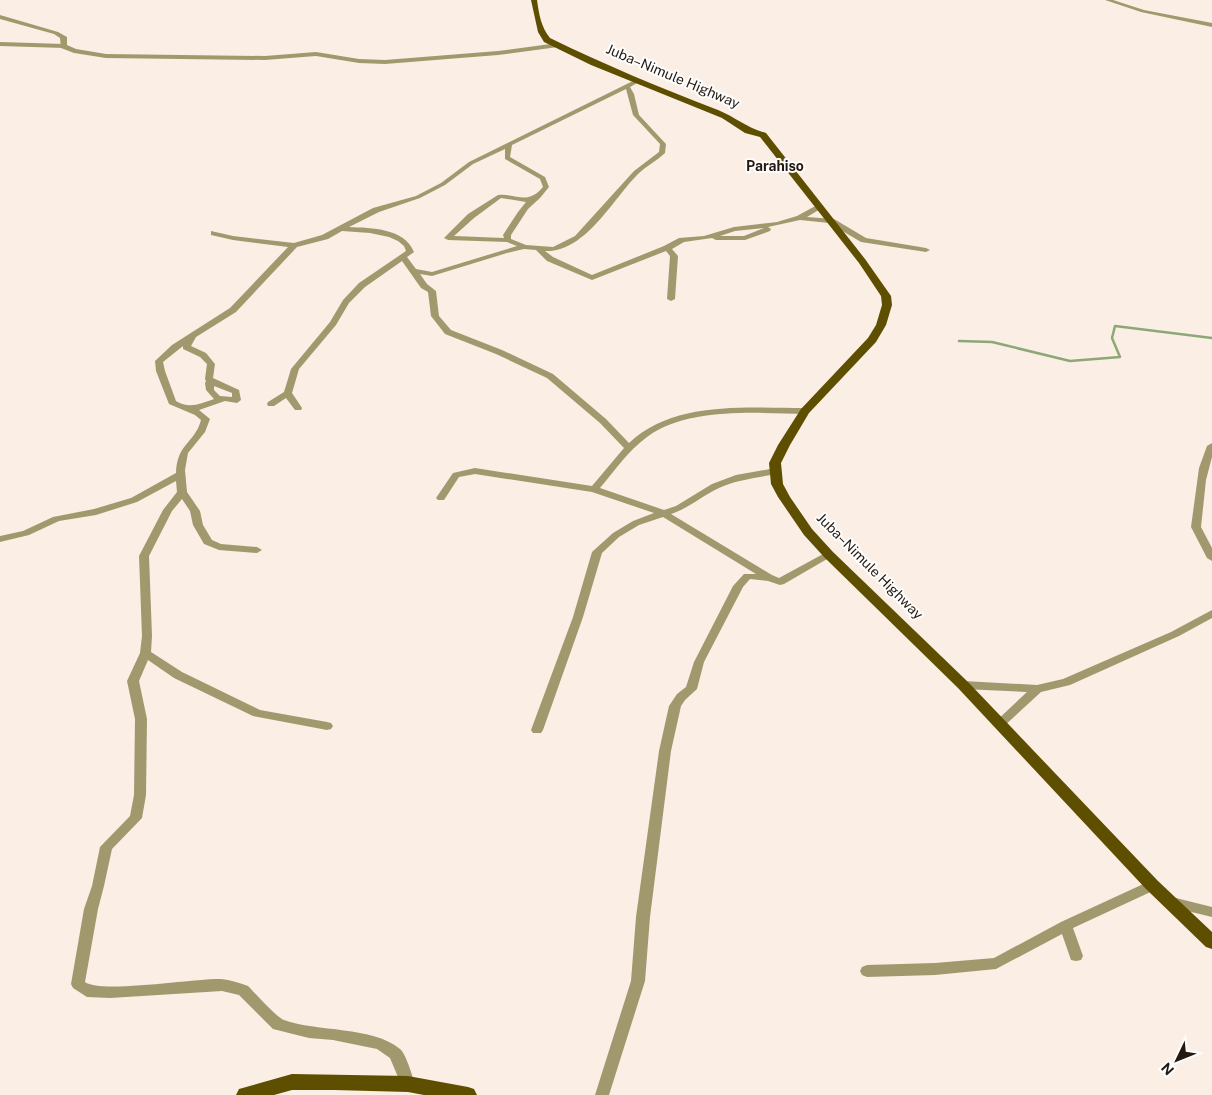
<svg xmlns="http://www.w3.org/2000/svg" width="1212" height="1095" viewBox="0 0 1212 1095" font-family="'Public Sans',sans-serif">
<style>
.lines{fill:none;stroke-linecap:round;stroke-linejoin:round}
.stream{stroke:#8da777;stroke-width:2.5}
.minor{fill:#a2986e;fill-rule:evenodd}
.tertiary{fill:#a2986e;fill-rule:evenodd}
.primary{fill:#5e4f00;fill-rule:evenodd}
.labels{text-anchor:middle;stroke-width:4;stroke-linejoin:round;paint-order:stroke}
.street-label{font-size:14px;fill:#241910;stroke:#fefefe}
.far-quarter-label{font-size:14px;font-weight:bold;fill:#241910;stroke:#fefefe}
</style>
<rect width="100%" height="100%" fill="#fbeee4"/>
<g class="lines">
<polyline class="stream" points="959,341 992,342 1070,361 1120,357 1112,338 1115,326 1212,338"/>
<g class="minor">
<polygon points="1105,0 1113,0 1144,10 1212,23 1212,27 1141,12"/>
<polygon points="0,42 64,44 67,46 64,48 0,46"/>
<path d="M637,79L640,81L639,82L630,87L634,94L639,115L666,144L665,153C657,161 646,166 638,174C613,199 585,253 545,251L553,257L592,275L664,246L679,238L704,236L734,227L777,222L797,216L819,204L823,206L822,208L807,217L834,219L866,238L926,248L930,250L926,252L861,242L829,223L800,220L768,227L771,229L770,231L745,240H716L712,238L684,242L672,249L678,256L675,299L671,301L667,299L670,256L666,251L592,280L547,261L536,250L524,249L507,253L432,276L420,274L427,284L436,291L439,316L451,330L502,350L553,374L606,419L629,443C674,400 748,408 805,408L809,411L805,414C756,413 688,407 647,437C628,451 615,470 600,488L664,510L676,506L712,484L736,475L776,468L779,469L781,471L779,473C759,478 738,479 719,488C702,496 689,508 671,514L772,575L779,578L825,553H833L834,555L784,584L780,585L768,581L750,579L743,587L704,662L697,689L685,700L681,706L671,751L650,917L645,981L609,1095H595L631,981L636,917L659,751L669,706L677,694L686,687L694,662L733,586L744,574H756L663,517L639,525L619,537L602,553L583,617L543,730L541,733H533L531,730L573,617L592,552L613,533L633,521L654,513L592,492L475,474L459,477L444,500H438L436,498L453,473L475,468L592,486L624,448L600,423L547,378L496,354L445,334L431,316L428,292L421,288L402,261L365,287L349,303L336,325L299,369L292,393L302,408L301,410H295L286,398L274,406H268L267,404L268,402L284,392L291,369L330,322L343,300L359,283L406,251L404,246L398,241L389,237L370,233L342,231L328,239L297,247L236,312L196,337L191,346L206,353L215,364L213,378L239,390L241,400L237,403L225,401L199,410L210,419L205,432L188,453L185,470L187,492L200,511L203,525L212,540L221,544L257,547L262,550L257,553L219,550L204,544L193,525L190,511L182,499L172,511L149,556L152,636L151,652L182,672L260,710L327,722L331,723L333,726L331,729L327,730L253,716L174,678L148,660L139,681L147,719L146,795L142,818L112,849L104,886L98,909L85,982C100,994 196,978 221,979C230,980 240,983 248,986C255,993 276,1017 284,1020C316,1032 373,1026 400,1049C406,1054 412,1075 415,1084L413,1089L408,1090L403,1089L390,1058L377,1049L333,1040L309,1038L273,1029L239,995L222,991L110,998L87,997L73,988L71,984L84,909L92,886L100,847L130,816L134,795L135,719L127,681L140,653L142,636L139,556L163,510L177,492L176,481L137,502L96,515L59,521L29,535L0,542V536L23,531L53,517L94,509L131,498L176,473C177,443 195,443 201,420L195,415L169,404L156,371L155,361L172,345L230,308L288,247L233,240L211,235V231L233,236L294,243L322,235L373,208L416,196L441,183L469,162ZM626,89L633,115L660,144L659,152L634,171L575,236L553,247L526,245L511,239V235L528,209L540,198L549,187L545,177L510,157L512,145ZM505,149V159L540,179L543,187C527,206 517,193 498,195L468,214L444,238L448,240L507,242L517,246L432,272L416,269L407,257L414,252C404,228 372,228 349,227L379,212L420,198L445,185L473,164ZM501,198L526,202L518,212L503,235L504,238L454,236L474,218ZM764,228L744,236H720L735,231ZM183,346V349L200,357L207,364L205,379L206,381L205,383L206,390L214,399C200,404 189,409 176,401L165,371L163,362ZM214,386L232,393V397L220,396L214,390Z"/>
<polygon points="1212,443 1212,457 1206,480 1201,527 1212,548 1212,561 1207,558 1191,527 1199,468 1207,446"/>
<polygon points="1212,610 1212,618 1179,636 1070,685 1041,692 1003,727 995,727 993,724 1027,692 963,689 959,688 957,685 959,682 963,681 1037,685 1063,679 1171,632"/>
<polygon points="1152,880 1157,881 1158,885 1157,889 1073,928 1083,956 1081,960 1076,961 1071,960 1062,934 996,969 935,975 867,977 862,975 860,971 862,967 867,965 935,963 994,958 1061,922"/>
<polygon points="1172,897 1212,907 1212,917 1167,906 1165,902 1167,898"/>
</g>
<polygon class="tertiary" points="0,15 58,32 67,37 67,45 76,49 106,54 265,56 316,52 359,59 385,60 498,51 558,43 562,45 558,47 498,55 385,64 359,63 316,56 265,60 106,58 74,53 61,48 60,38 54,34 0,19"/>
<g class="primary">
<path d="M531,0H537C539,14 541,27 550,38C605,65 661,88 718,110C735,117 747,128 766,133L865,259L891,296L892,305L886,325L876,342L809,413L790,445L781,463L783,484L790,497L812,529L833,552L968,682L1158,881L1212,932V949L1206,947L1146,889L958,688L825,558L804,535L778,497L771,484L769,463L778,445L801,409L868,338L876,325L882,305L881,296L859,263L760,137L745,133L722,118L591,65L544,42L538,32Z"/>
<polygon points="292,1074 408,1076 468,1087 474,1089 477,1095 424,1095 408,1092 334,1090 292,1090 274,1095 236,1095 239,1089"/>
</g>
</g>
<g class="labels">
<g class="street-label">
<text transform="translate(673 76) rotate(23)" y="5">Juba–Nimule Highway</text>
<text transform="translate(870 566) rotate(45)" y="5">Juba–Nimule Highway</text>
</g>
<g class="far-quarter-label">
<text x="775" y="171">Parahiso</text>
</g>
</g>
<g transform="translate(1177 1060) rotate(227)" stroke="#fefefe" stroke-width="4" paint-order="stroke">
<path d="M0-4L9 19L0 12L-9 19Z" fill="#241910"/>
<text y="-8" font-size="14" font-weight="bold" text-anchor="middle" fill="#241910">N</text>
</g>
</svg>
